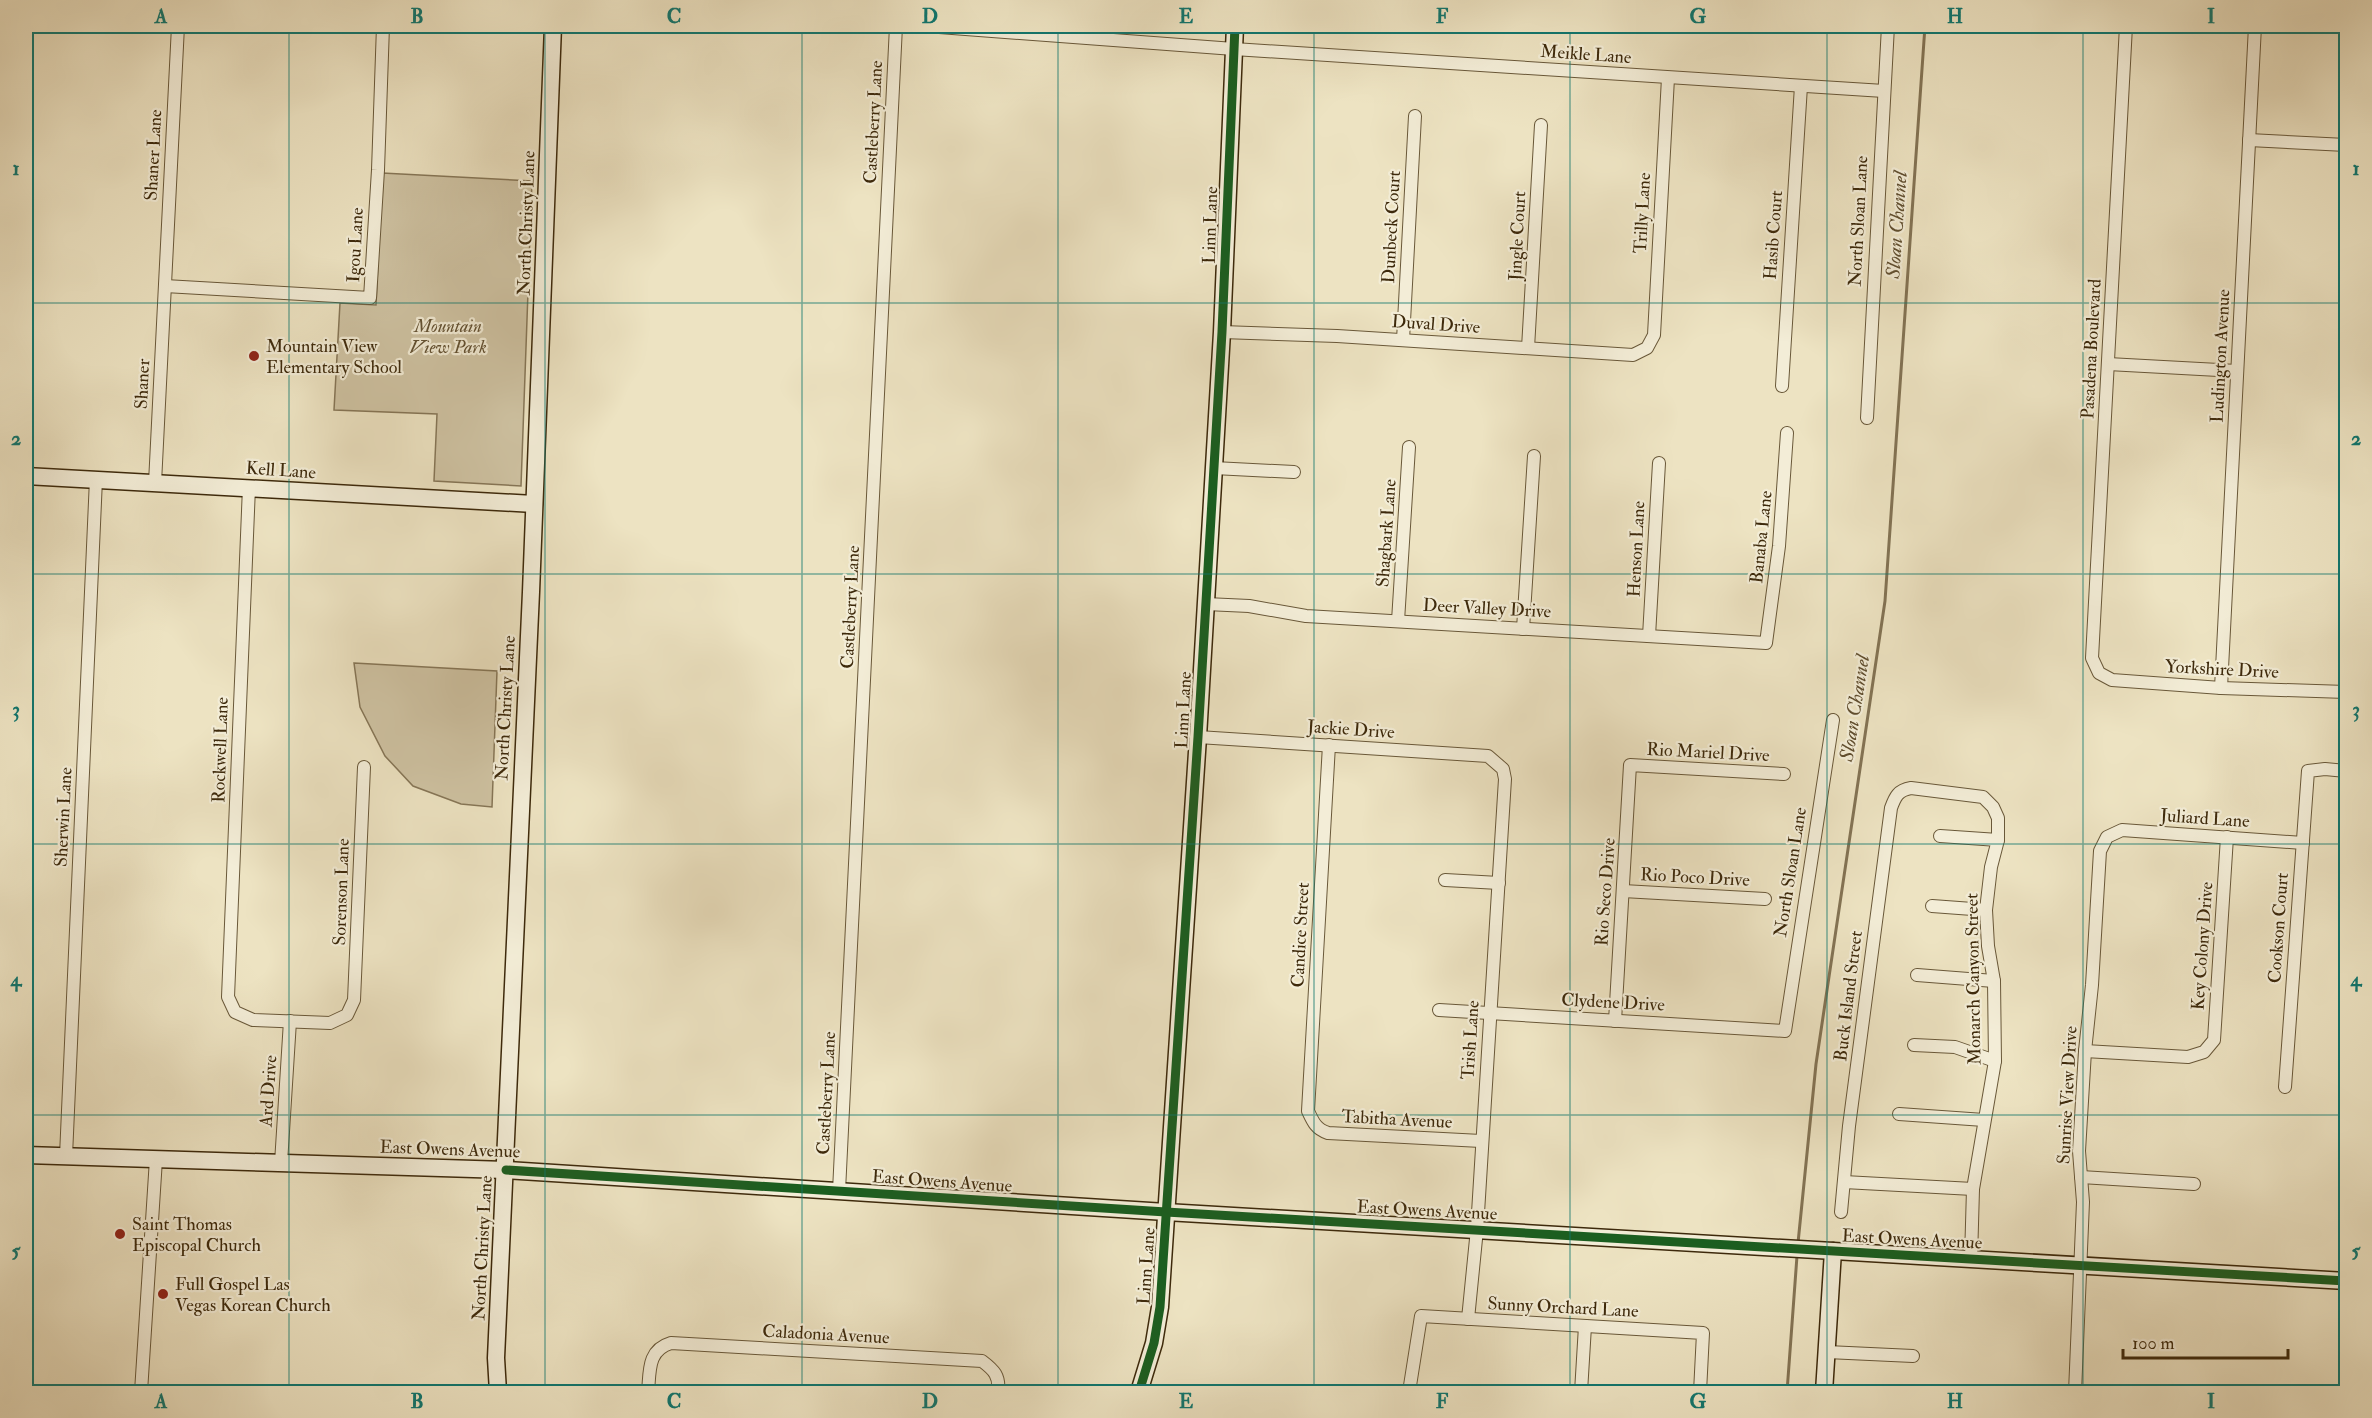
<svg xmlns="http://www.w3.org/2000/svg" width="2372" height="1418" viewBox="0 0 2372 1418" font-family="'IM FELL Double Pica',serif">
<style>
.green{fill:#cfc3a3;stroke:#867657;stroke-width:1.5}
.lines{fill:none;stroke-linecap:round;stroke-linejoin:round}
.stream{stroke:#837354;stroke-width:3}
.street-casing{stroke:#695839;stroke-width:14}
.secondary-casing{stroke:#3d290b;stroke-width:19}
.street{stroke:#f3edd7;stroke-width:12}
.secondary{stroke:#f3edd7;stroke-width:16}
.cycleway-casing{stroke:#f3edd7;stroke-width:13}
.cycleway{stroke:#1b5e20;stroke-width:9}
.grid{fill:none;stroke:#0f766e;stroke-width:1.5;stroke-opacity:0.55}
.poi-dot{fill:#8f2418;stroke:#f3edd7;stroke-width:2}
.labels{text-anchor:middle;stroke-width:4.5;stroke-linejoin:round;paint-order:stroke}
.street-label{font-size:18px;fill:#3d290b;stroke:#f3edd7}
.park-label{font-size:18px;font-style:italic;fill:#625031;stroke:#f3edd7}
.poi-label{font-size:18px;fill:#3d290b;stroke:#f3edd7;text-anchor:start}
.water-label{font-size:20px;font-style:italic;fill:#604e2f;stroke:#f3edd7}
.neatline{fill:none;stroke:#0f766e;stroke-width:2}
.grid-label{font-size:20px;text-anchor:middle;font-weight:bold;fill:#0f766e}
</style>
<rect width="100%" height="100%" fill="#ede3c2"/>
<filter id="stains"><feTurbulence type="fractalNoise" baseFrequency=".00333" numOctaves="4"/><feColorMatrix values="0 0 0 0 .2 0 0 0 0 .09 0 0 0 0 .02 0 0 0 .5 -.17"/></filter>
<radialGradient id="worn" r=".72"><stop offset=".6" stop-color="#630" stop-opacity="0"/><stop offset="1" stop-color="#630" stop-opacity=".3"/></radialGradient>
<g class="green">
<polygon points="382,173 532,181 521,486 434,481 437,414 334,410 340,303 376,305"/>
<polygon points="354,663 497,671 492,807 461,804 413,786 385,756 360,707"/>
</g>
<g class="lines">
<g class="stream">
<polyline points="1798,1243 1816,1064 1885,601 1925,26"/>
<polyline points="1787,1392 1797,1256"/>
</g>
<defs>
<g id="street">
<polyline points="926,26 1234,49 1884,91"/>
<polyline points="2126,26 2092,658 2099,673 2112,680 2221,688 2346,692"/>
<polyline points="2249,140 2346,145"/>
<polyline points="165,286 370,298 378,170 383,26"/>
<polyline points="1222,332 1337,336 1633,355 1647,348 1654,335 1668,78"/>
<polyline points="1403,340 1415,116"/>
<polyline points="1528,348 1541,125"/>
<polyline points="2108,364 2237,371"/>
<polyline points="1782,386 1801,86"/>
<polyline points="1867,418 1888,26"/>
<polyline points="1214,468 1294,472"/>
<polyline points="155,483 178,26"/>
<polyline points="249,487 228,997 235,1012 253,1020 330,1023 347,1015 354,1000 364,767"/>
<polyline points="1206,604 1249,606 1306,616 1766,643 1779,546 1787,433"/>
<polyline points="1398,621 1409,447"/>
<polyline points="1523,629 1534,456"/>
<polyline points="1649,636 1659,463"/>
<polyline points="2221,688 2255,26"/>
<polyline points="1198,737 1488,756 1503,769 1505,779 1477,1229 1468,1319"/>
<path d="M1329,745L1308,1111C1313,1122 1316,1129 1328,1133L1481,1141"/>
<polyline points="1940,836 1998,840"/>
<polyline points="1445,880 1499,883"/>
<polyline points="1623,891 1765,899"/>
<polyline points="1932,906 1986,910"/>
<polyline points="1917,975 1994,981"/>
<polyline points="1439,1010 1785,1031 1833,720"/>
<polyline points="1615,1021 1630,765 1784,774"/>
<polyline points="1914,1045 1955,1047 1995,1061"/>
<polyline points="2085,1051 2188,1057 2204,1052 2214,1040 2227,837"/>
<polyline points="2285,1087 2308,771 2325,769 2346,771"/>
<polyline points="1899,1114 1984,1120"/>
<polyline points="66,1156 96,479"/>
<polyline points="281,1163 290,1021"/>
<polyline points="2081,1177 2194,1184"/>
<polyline points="1844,1182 1973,1189"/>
<polyline points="839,1191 896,26"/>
<path d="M1841,1212L1849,1126L1891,808C1895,797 1898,790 1911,788L1983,797L1993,807L1998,818V840L1991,867L1986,910L1988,946L1994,981L1995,1061L1973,1189L1971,1259"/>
<polyline points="1827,1352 1913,1356"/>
<polyline points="1140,1391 1171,1392"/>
<polyline points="141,1392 156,1159"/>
<path d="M648,1392C650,1372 647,1350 671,1343L982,1361C994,1370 1000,1376 998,1392"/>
<polyline points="1409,1392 1421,1316 1703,1333 1700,1392"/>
<polyline points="1581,1392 1585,1326"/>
<polyline points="2075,1392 2083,1202 2079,1151 2085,1051 2092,985 2100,851 2107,837 2122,830 2303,843"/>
</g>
<g id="secondary">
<polyline points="26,476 534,504"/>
<polyline points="26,1155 506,1170 1166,1212 2346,1281"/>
<polyline points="498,1392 496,1358 531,592 553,26"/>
<polyline points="1139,1392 1154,1343 1160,1307 1198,737 1222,332 1235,26"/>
<polyline points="1824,1392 1833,1251"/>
</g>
</defs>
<use href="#street" class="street-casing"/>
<use href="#secondary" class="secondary-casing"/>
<use href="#street" class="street"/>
<use href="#secondary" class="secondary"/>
<defs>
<g id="cycleway">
<polyline points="506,1170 1166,1212 2346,1281"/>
<polyline points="1139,1392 1154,1343 1160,1307 1198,737 1222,332 1235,26"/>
</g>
</defs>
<use href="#cycleway" class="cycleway-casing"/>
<use href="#cycleway" class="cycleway"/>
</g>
<path class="grid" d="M289,26V1392M545,26V1392M802,26V1392M1058,26V1392M1314,26V1392M1570,26V1392M1827,26V1392M2083,26V1392M26,303H2346M26,574H2346M26,844H2346M26,1115H2346"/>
<g class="poi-dot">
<circle cx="254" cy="356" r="6"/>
<circle cx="120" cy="1234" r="6"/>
<circle cx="163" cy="1294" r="6"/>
</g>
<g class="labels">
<g class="street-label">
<text transform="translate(1586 54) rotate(4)" y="6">Meikle Lane</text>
<text transform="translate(873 122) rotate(-87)" y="6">Castleberry Lane</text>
<text transform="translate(153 155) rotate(-87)" y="6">Shaner Lane</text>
<text transform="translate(1642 213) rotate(-87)" y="6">Trilly Lane</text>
<text transform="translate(1858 221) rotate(-87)" y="6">North Sloan Lane</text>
<text transform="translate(526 223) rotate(-88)" y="6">North Christy Lane</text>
<text transform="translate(1210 225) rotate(-88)" y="6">Linn Lane</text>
<text transform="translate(1391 227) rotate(-87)" y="6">Dunbeck Court</text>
<text transform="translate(1773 235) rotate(-86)" y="6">Hasib Court</text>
<text transform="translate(1517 236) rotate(-87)" y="6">Jingle Court</text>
<text transform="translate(355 245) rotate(-87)" y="6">Igou Lane</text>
<text transform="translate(1436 324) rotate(4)" y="6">Duval Drive</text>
<text transform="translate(2091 349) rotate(-87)" y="6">Pasadena Boulevard</text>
<text transform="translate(2220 356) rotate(-87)" y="6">Ludington Avenue</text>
<text transform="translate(142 384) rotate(-87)" y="6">Shaner</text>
<text transform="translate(281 470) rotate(4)" y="6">Kell Lane</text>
<text transform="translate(1386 533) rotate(-86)" y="6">Shagbark Lane</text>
<text transform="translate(1761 537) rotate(-84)" y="6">Banaba Lane</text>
<text transform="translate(1636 549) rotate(-87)" y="6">Henson Lane</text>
<text transform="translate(850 607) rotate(-87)" y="6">Castleberry Lane</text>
<text transform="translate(1487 608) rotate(3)" y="6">Deer Valley Drive</text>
<text transform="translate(2222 669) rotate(3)" y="6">Yorkshire Drive</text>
<text transform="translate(505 708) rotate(-87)" y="6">North Christy Lane</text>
<text transform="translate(1183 710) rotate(-87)" y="6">Linn Lane</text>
<text transform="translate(1351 729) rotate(4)" y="6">Jackie Drive</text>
<text transform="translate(220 750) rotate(-88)" y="6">Rockwell Lane</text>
<text transform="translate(1708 752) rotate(3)" y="6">Rio Mariel Drive</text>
<text transform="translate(63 817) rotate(-87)" y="6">Sherwin Lane</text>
<text transform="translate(2205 818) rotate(4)" y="6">Juliard Lane</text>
<text transform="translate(1790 872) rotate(-81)" y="6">North Sloan Lane</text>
<text transform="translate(1695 877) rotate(3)" y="6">Rio Poco Drive</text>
<text transform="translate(341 892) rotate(-88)" y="6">Sorenson Lane</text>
<text transform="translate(1605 892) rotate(-86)" y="6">Rio Seco Drive</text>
<text transform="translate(2278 928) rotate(-86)" y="6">Cookson Court</text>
<text transform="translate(1300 935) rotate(-87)" y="6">Candice Street</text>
<text transform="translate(2202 946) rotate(-86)" y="6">Key Colony Drive</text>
<text transform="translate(1973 979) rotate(-91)" y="6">Monarch Canyon Street</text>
<text transform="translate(1848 996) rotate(-83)" y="6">Buck Island Street</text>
<text transform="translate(1613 1002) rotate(3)" y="6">Clydene Drive</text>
<text transform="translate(1470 1040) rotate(-86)" y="6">Trish Lane</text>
<text transform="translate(268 1091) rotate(-86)" y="6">Ard Drive</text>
<text transform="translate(826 1093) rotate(-87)" y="6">Castleberry Lane</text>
<text transform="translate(2067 1095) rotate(-87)" y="6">Sunrise View Drive</text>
<text transform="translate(1397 1119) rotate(3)" y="6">Tabitha Avenue</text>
<text transform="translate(450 1149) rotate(2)" y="6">East Owens Avenue</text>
<text transform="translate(942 1181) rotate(4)" y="6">East Owens Avenue</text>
<text transform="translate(1427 1210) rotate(3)" y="6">East Owens Avenue</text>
<text transform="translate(1912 1239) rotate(3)" y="6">East Owens Avenue</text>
<text transform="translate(482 1248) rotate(-87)" y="6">North Christy Lane</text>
<text transform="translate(1146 1266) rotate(-86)" y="6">Linn Lane</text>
<text transform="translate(1563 1307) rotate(3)" y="6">Sunny Orchard Lane</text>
<text transform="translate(826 1334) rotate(3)" y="6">Caladonia Avenue</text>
</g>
<g class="park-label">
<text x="448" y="332">Mountain<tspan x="448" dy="21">View Park</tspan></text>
</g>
<g class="poi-label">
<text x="266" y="352">Mountain View<tspan x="266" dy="21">Elementary School</tspan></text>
<text x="132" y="1230">Saint Thomas<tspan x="132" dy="21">Episcopal Church</tspan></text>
<text x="175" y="1290">Full Gospel Las<tspan x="175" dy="21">Vegas Korean Church</tspan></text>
</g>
<g class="water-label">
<text transform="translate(1896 225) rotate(-86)" y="7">Sloan Channel</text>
<text transform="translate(1854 708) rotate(-81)" y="7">Sloan Channel</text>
</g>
</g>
<rect width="2372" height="1418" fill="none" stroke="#ede3c2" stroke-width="66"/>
<path d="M2123 1349v9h165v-9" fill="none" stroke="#3d290b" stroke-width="3"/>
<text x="2132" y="1349" font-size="18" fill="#3d290b" stroke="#f3edd7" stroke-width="4.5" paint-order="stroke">100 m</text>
<rect x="33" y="33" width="2306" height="1352" class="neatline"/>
<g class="grid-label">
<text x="161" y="23">A</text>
<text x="417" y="23">B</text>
<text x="674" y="23">C</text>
<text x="930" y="23">D</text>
<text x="1186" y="23">E</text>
<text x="1442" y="23">F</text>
<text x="1698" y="23">G</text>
<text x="1955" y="23">H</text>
<text x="2211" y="23">I</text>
<text x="16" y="175">1</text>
<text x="2356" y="175">1</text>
<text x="16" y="445">2</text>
<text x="2356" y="445">2</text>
<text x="16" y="716">3</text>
<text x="2356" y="716">3</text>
<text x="16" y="986">4</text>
<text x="2356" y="986">4</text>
<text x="16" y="1257">5</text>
<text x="2356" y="1257">5</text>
<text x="161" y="1408">A</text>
<text x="417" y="1408">B</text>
<text x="674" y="1408">C</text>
<text x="930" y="1408">D</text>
<text x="1186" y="1408">E</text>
<text x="1442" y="1408">F</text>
<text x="1698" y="1408">G</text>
<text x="1955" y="1408">H</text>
<text x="2211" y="1408">I</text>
</g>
<rect width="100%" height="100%" filter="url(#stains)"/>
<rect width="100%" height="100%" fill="url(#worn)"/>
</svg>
